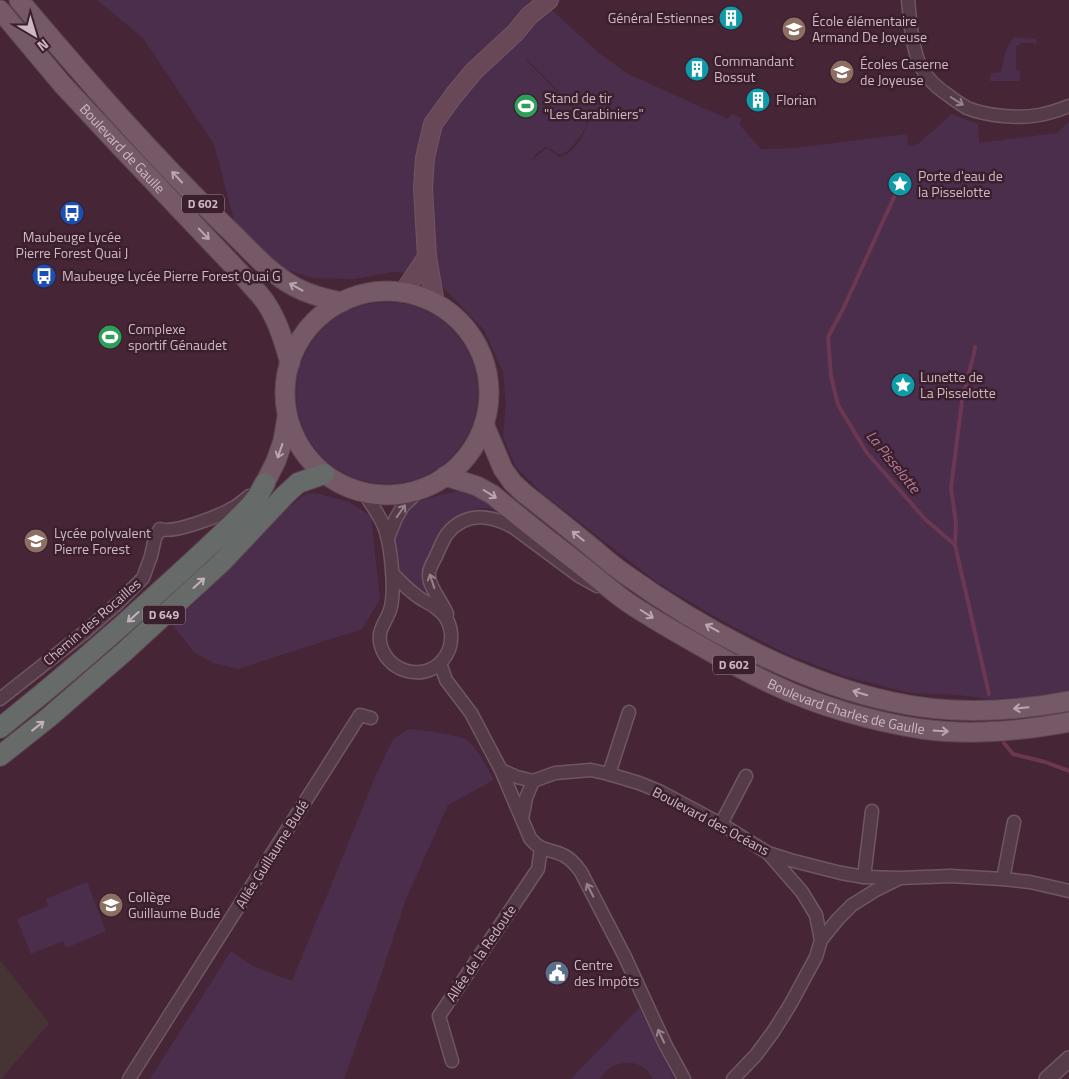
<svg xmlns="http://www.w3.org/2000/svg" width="1069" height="1079" viewBox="0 0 1069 1079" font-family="'Titillium Web',sans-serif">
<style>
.medical{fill:#453433}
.green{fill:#4b2e4c;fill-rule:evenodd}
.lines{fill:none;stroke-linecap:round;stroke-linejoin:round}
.stream{stroke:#6b3751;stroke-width:4}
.minor-casing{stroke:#6f5663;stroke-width:15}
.tertiary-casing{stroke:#6f5663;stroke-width:18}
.secondary-casing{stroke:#6f5663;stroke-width:20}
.primary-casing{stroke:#5e4451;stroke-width:21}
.trunk-casing{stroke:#5c4250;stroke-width:22}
.minor{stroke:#553b48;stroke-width:12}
.tertiary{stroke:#553b48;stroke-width:15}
.secondary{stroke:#684857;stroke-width:18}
.primary{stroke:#755967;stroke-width:19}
.trunk{stroke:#666a68;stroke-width:20}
.oneway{stroke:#98808c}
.oneway2{stroke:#bca5b1}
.oneway3{stroke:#c4b0ba}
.labels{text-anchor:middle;stroke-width:5;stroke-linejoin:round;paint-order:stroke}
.shield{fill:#3b1f2d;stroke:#a28a96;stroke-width:1}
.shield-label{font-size:12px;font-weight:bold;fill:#ceb8c3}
.poi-label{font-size:14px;fill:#ceb8c3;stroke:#3b1f2d;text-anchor:start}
.street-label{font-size:14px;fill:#ceb8c3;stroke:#3b1f2d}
.water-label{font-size:15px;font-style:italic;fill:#b77e9b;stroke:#3b1f2d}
</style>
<rect width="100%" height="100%" fill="#462636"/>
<polygon class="medical" points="0,960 49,1023 1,1079 0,1079"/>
<g class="green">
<path d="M97,0H541L600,54L628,74L728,119L732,114L742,118L739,124L761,149L795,148L907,134L908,146L918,144L952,114L978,124L979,143L1057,133L1066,124L1069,123V691L1038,697L989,699L959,695L910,693L844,676L787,654L728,624L658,583L543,494L516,467L503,437L506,404L503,372L484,330L440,284L406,273L393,272L354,279L313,278L278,267L254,244L234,220L214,144L143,38ZM525,57L574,107L585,112L589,119C585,134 575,154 559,157L547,148L532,160L538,152L546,147C551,148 555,153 559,154C566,155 574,145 577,140C582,135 590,123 586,116C584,112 576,111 573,108C561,97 551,85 540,74C535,69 528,63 525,57Z"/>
<path d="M1014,37L1035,39L1037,41L1036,45H1035V43H1020L1019,45L1016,46V70L1020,71V81H990V76L992,73L1001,72C1004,60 1005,47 1014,37Z"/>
<circle cx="387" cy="393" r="91"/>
<path d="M461,491C480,494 486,500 500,511C479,504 458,511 444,528L428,563L424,577L425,591C416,588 408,584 402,576C396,567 393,545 395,534C396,529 399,524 401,519C402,517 402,514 404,512C412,500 447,493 461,491Z"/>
<polygon points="307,493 320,494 349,502 371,516 380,599 362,629 238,669 213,663 194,652 172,624 220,578 286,509"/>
<path d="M409,729C419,730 461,735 467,740C479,750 487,768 494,780L448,805L406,899L381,975L344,1079H150L231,951L251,965L292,981L376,775L393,739Z"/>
<polygon points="87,882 106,931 66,948 63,941 31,954 17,919 48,906 46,899"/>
<path d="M639,1008L674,1079H653C650,1073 645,1067 639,1065C624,1059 608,1066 599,1079H571Z"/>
</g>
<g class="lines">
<g class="stream">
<polyline points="900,184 844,307 828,337 831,376 838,405 867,453 925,519 955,545"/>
<polyline points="974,354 975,347"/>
<polyline points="973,357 962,401 951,488 956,523 955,545 989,694"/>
<polyline points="1004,743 1013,754 1045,762 1069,771"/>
</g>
<defs>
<g id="minor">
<path d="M908,0C910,19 911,39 917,57C922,73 934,86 948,95C954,100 961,104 967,108C987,116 1019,119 1039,115C1050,113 1059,110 1069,106"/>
<path d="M363,492C370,502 378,513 383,524C391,542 396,592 390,610C386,622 378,629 380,642C385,671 423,683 442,661C456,645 454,620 436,608C430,603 423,601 417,596C407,589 400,581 392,573"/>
<polyline points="388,538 396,518 403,506 421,489"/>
<path d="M447,614C443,603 429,587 429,576C428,569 434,561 437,554C440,547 443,540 447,534C466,511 490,515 513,527L579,576L597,586"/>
<path d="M440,663L446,680L471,713L501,770L530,838C541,852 548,848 563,855C570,858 576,865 581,872L625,957L665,1044L684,1079"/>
<path d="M0,699L85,632L118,603L143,578L151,556L155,538L160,529C174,534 219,516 233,508C239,505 244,500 249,496"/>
<polyline points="501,770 517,777 533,781 526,798 522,819"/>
<polyline points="609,774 629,712"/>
<polyline points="533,781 555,773 591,770 609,774 639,783 661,792 721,824 768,853 790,860 841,873 864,877 899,878 951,876 1003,879 1030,882 1069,891"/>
<polyline points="721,824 746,776"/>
<polyline points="769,854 802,892 816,915 821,940"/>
<polyline points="864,877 872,811"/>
<polyline points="1003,879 1014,822"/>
<polyline points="452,1061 439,1016 538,869 541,848"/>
<polyline points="129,1079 360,715 371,718"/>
<polyline points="733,1079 756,1055 773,1032 790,1005 816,957 821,940 838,919 852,905 876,890 898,879"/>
</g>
<polyline id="tertiary" points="1047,1079 1069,1059"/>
<g id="secondary">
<polyline points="403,293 427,257"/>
<polyline points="435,303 427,257 423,188 425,158 433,124 454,95 474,71 515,33 529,16 549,0"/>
</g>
<g id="primary">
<path d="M19,0C84,77 151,154 224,225C247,246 267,272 295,287C310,295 326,299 342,302"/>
<path id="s1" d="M0,10L62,84L116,142L245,278C252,287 260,294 266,303C278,321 284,342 290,363"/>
<circle cx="387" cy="393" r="102"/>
<path d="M484,424L503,469L513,483L525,494C547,511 568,528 590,546C601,555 611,564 622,572C700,628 798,682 893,702C951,715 1011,712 1069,701"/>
<path id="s2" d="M445,476L477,486L493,495C519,517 546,538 573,559C590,572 606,586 623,599C647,616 672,630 697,644C723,659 748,673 774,685C818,706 874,722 922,729C971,736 1021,731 1069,722"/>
<polyline points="265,483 276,461 283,441 287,417"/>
</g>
<g id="trunk">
<path d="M0,728C55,684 108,639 159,592C190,564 221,536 250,506L258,496L265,483"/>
<polyline points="0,756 48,718 124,652 222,562 285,495 298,483 324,474"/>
</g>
</defs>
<use href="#minor" class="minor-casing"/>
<use href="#tertiary" class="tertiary-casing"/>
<use href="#secondary" class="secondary-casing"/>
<use href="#primary" class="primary-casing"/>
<use href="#trunk" class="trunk-casing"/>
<use href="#minor" class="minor"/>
<use href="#tertiary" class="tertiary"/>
<use href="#secondary" class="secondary"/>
<use href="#primary" class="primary"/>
<use href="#trunk" class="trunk"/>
</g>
<defs><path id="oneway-shaft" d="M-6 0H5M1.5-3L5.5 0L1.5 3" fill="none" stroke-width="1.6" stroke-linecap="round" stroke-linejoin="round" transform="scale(1.25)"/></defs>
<g class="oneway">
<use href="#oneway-shaft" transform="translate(957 101) rotate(32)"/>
<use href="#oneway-shaft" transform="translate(401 511) rotate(-55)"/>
<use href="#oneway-shaft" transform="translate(432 581) rotate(-108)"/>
<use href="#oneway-shaft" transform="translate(590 890) rotate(-117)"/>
<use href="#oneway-shaft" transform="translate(661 1036) rotate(-115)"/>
</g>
<g class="oneway2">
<use href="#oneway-shaft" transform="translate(177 177) rotate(-133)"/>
<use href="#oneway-shaft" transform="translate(204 234) rotate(46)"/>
<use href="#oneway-shaft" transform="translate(296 287) rotate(-151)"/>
<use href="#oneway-shaft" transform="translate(280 451) rotate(109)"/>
<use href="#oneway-shaft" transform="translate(490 494) rotate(32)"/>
<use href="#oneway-shaft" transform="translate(578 536) rotate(-141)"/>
<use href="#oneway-shaft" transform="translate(647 614) rotate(32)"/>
<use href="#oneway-shaft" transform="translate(712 628) rotate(-151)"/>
<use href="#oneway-shaft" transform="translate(860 693) rotate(-163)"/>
<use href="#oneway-shaft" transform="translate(1021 708) rotate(175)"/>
<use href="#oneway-shaft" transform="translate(941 731) rotate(4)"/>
</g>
<g class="oneway3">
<use href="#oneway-shaft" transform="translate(199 583) rotate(-42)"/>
<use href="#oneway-shaft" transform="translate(133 617) rotate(138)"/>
<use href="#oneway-shaft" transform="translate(38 726) rotate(-38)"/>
</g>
<defs>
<symbol id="building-disc" viewBox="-11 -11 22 22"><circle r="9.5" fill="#0f9aa8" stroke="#3b1f2d"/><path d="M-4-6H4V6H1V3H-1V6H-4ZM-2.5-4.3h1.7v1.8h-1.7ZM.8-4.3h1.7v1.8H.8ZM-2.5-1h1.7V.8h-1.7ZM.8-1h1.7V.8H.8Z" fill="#fff"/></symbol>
<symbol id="school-disc" viewBox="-11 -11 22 22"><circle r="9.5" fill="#8d6e63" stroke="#3b1f2d"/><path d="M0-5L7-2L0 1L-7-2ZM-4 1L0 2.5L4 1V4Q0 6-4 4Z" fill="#fff"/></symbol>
<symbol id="stadium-disc" viewBox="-11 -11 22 22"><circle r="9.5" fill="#2e9e5b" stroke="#3b1f2d"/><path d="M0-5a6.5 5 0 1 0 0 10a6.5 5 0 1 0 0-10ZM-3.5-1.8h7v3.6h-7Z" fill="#fff"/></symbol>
<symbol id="sight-disc" viewBox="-11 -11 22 22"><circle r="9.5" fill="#0f9aa8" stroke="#3b1f2d"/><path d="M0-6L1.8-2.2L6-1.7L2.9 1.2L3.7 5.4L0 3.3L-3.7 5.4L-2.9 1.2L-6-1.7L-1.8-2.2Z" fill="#fff"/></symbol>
<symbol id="bus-disc" viewBox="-11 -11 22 22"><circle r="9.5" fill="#1a4fb4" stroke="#3b1f2d"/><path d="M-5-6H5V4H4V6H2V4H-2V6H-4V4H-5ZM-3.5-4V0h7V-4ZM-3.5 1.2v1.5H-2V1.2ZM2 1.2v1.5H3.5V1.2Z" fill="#fff"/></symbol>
<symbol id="civic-disc" viewBox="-11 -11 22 22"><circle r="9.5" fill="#5c6f8a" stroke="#3b1f2d"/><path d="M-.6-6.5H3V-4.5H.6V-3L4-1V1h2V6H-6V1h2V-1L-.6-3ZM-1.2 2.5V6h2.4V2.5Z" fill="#fff"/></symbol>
</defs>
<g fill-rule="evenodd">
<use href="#building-disc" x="717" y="4" width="28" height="28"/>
<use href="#school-disc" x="780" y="15" width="28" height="28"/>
<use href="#building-disc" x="683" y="55" width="28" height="28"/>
<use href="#school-disc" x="828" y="58" width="28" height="28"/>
<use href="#building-disc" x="744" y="86" width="28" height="28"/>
<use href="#stadium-disc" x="512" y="92" width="28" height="28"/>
<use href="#sight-disc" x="886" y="170" width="28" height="28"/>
<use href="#bus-disc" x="58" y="199" width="28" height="28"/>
<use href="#bus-disc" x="30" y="262" width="28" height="28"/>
<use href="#stadium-disc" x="96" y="323" width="28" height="28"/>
<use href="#sight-disc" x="889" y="371" width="28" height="28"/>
<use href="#school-disc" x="22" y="527" width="28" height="28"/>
<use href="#school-disc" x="97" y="891" width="28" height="28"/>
<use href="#civic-disc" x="543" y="959" width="28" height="28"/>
</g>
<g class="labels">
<g class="shield">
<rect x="182" y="194.5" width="42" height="19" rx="4"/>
<rect x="143" y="605.5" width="42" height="19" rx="4"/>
<rect x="713" y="655.5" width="42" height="19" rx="4"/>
</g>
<g class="shield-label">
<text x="203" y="208">D 602</text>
<text x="164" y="619">D 649</text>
<text x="734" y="669">D 602</text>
</g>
<g class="poi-label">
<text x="714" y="23" text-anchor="end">Général Estiennes</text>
<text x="812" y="26">École élémentaire<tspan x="812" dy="16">Armand De Joyeuse</tspan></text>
<text x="714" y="66">Commandant<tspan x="714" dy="16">Bossut</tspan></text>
<text x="860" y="69">Écoles Caserne<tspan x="860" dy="16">de Joyeuse</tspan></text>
<text x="544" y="103">Stand de tir<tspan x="544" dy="16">"Les Carabiniers"</tspan></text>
<text x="776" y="105">Florian</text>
<text x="918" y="181">Porte d'eau de<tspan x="918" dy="16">la Pisselotte</tspan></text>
<text x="72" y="242" text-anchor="middle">Maubeuge Lycée<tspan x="72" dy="16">Pierre Forest Quai J</tspan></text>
<text x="62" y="281">Maubeuge Lycée Pierre Forest Quai G</text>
<text x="128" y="334">Complexe<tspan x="128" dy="16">sportif Génaudet</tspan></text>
<text x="920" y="382">Lunette de<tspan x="920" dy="16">La Pisselotte</tspan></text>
<text x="54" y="538">Lycée polyvalent<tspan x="54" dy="16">Pierre Forest</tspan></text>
<text x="128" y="902">Collège<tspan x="128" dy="16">Guillaume Budé</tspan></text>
<text x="574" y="970">Centre<tspan x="574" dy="16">des Impôts</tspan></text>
</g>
<g class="street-label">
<text dy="5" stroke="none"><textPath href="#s1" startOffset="185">Boulevard de Gaulle</textPath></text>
<text transform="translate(92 622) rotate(-41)" y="5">Chemin des Rocailles</text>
<text dy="5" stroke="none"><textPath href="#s2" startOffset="468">Boulevard Charles de Gaulle</textPath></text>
<text transform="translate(711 821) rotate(28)" y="5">Boulevard des Océans</text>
<text transform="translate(272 854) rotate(-58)" y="5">Allée Guillaume Budé</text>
<text transform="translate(481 953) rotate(-56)" y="5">Allée de la Redoute</text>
</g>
<g class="water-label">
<text transform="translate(893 462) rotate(51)" y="5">La Pisselotte</text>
</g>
</g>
<g transform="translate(35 35) rotate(142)" stroke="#3b1f2d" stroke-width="4" paint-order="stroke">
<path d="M0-4L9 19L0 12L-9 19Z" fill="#ceb8c3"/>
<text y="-8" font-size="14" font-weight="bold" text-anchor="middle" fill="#ceb8c3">N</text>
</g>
</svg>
